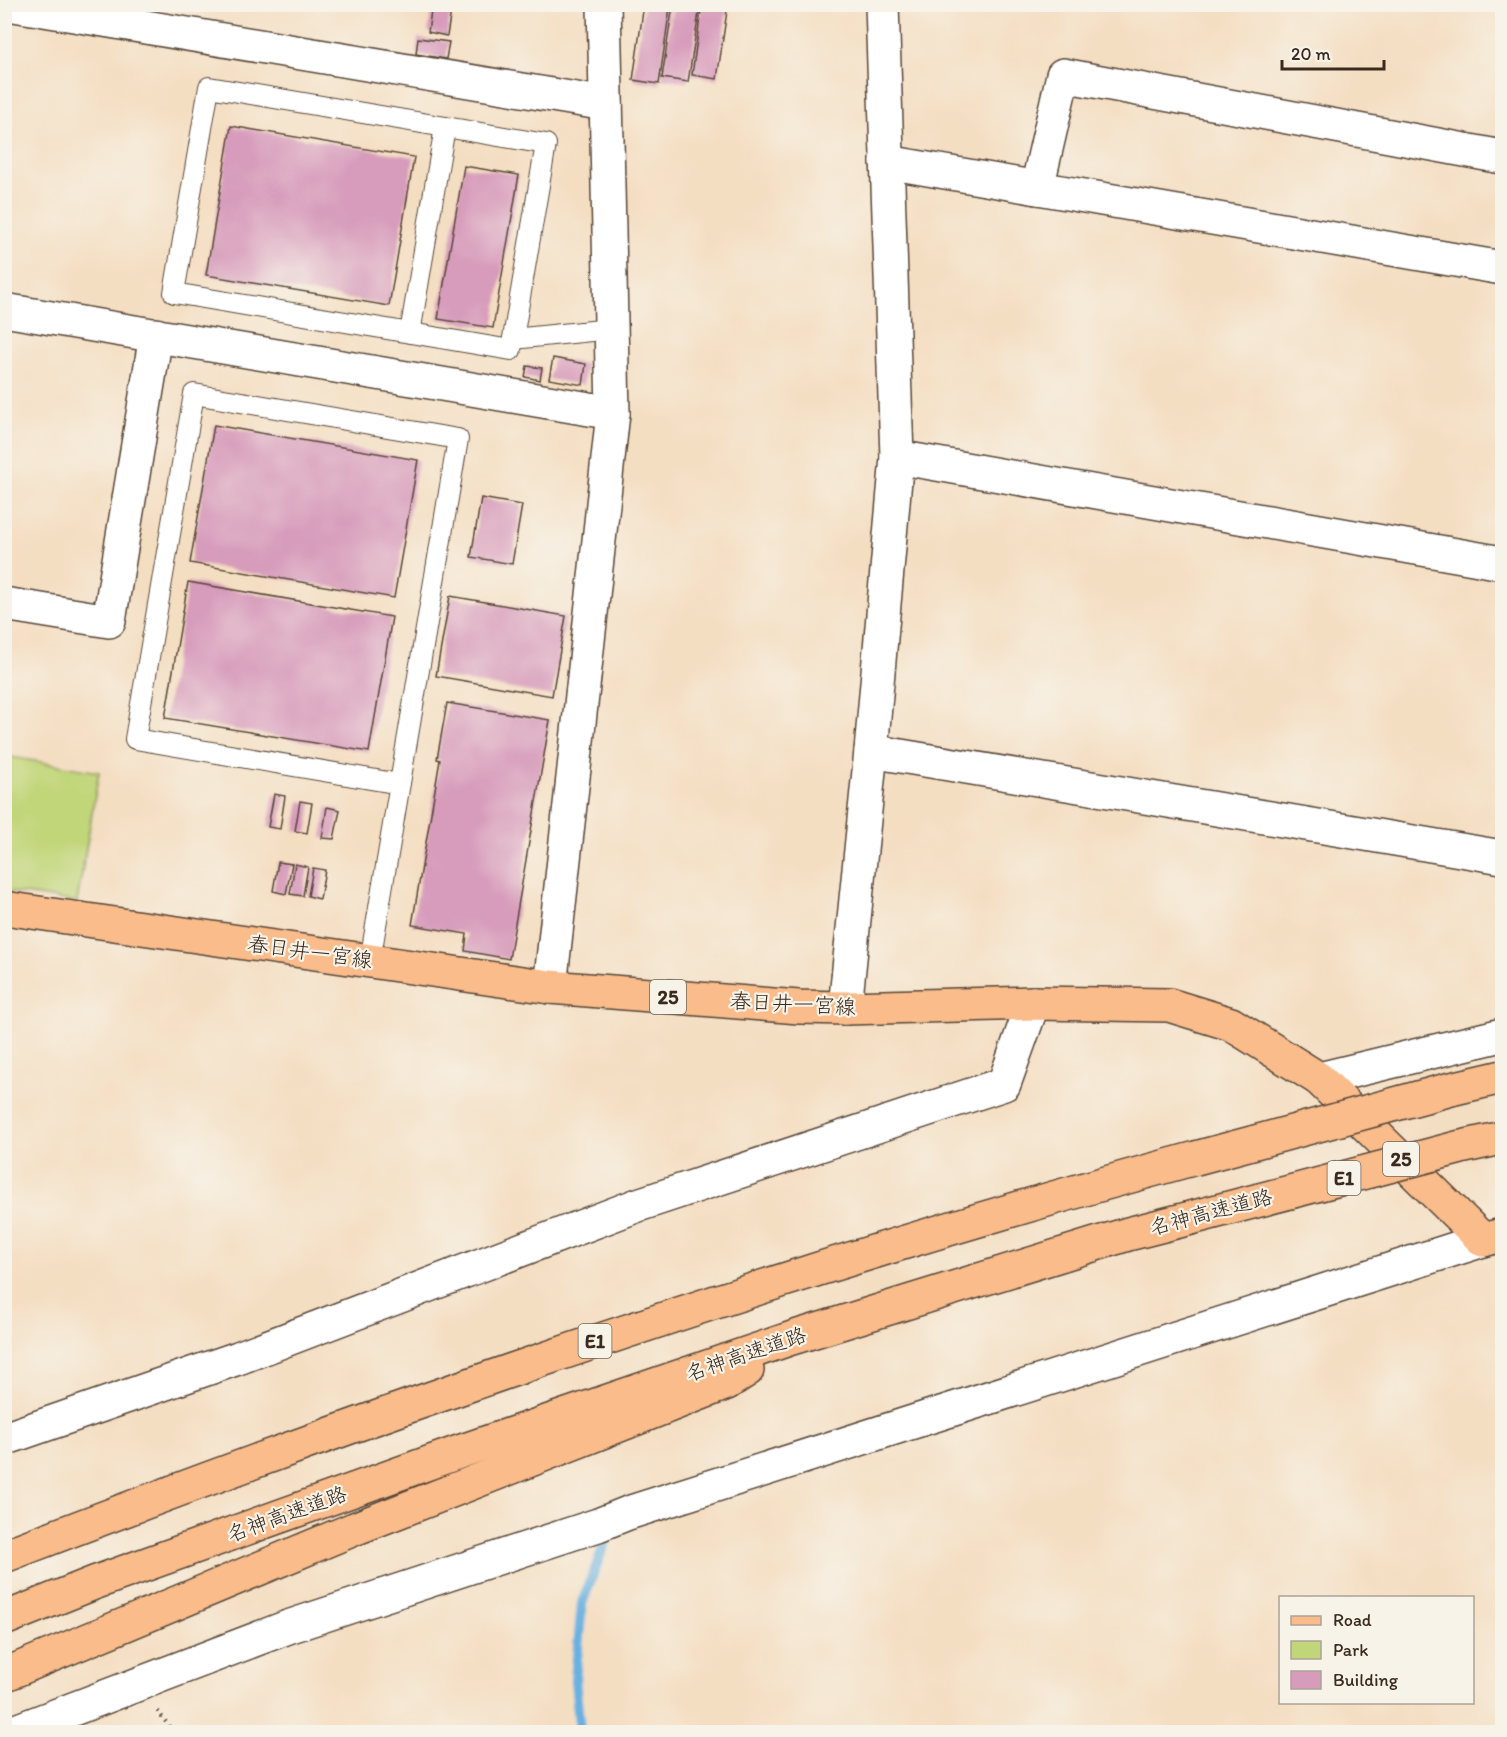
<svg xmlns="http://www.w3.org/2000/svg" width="1507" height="1737" viewBox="0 0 1507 1737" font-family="Itim,'Klee One',sans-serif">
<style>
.green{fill:#c1d679;stroke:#7e804c;stroke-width:1.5}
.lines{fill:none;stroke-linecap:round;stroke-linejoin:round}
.stream{stroke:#69b1e0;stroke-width:10}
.building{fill:#d79bbb}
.service-casing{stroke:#574537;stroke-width:22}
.minor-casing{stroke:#574537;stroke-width:36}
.tertiary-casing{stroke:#574537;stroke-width:36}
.primary-casing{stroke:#574537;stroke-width:36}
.motorway-casing{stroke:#574537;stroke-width:36}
.path{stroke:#574537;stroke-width:4;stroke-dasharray:1.5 4.5;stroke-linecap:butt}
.service{stroke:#fff;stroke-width:20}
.minor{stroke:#fff;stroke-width:33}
.tertiary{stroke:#fff;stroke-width:33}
.primary{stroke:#f9bc8a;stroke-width:33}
.motorway{stroke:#f9bc8a;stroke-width:33}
.motorway-bridge-casing{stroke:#574537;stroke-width:36;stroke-linecap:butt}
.motorway-bridge{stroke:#f9bc8a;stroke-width:33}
.labels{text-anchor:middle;stroke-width:4.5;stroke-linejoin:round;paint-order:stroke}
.shield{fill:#f7f3e8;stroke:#73665b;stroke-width:1.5}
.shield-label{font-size:20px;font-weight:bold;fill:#3b2a1e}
.street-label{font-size:21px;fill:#3b2a1e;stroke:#f7f3e8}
</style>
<rect width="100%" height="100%" fill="#f7f3e8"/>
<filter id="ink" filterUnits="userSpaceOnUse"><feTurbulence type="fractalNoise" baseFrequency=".0167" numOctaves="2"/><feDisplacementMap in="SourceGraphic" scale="12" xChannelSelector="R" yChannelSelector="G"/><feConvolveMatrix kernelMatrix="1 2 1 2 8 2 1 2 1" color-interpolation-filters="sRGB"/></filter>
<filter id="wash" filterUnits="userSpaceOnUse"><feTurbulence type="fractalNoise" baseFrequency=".008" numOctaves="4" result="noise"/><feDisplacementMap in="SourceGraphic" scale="24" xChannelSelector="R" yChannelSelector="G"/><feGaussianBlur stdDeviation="1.35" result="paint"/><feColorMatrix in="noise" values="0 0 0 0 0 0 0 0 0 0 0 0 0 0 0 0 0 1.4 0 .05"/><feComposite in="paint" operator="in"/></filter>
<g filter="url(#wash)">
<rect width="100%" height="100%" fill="#f4dec2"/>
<polygon class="green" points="5,756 99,772 77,902 5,891"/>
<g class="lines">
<polyline class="stream" points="580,1732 575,1680 582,1603 605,1543"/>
</g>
<g id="blocks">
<g class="building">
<polygon points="432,4 452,4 447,36 428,32"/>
<polygon points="644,4 670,7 659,84 633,80"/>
<polygon points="673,4 700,6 688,82 662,78"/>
<polygon points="702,4 728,4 717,79 692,75"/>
<polygon points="418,38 449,42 446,59 416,54"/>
<polygon points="231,126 414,157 389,306 206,275"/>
<polygon points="464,166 519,175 493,328 438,319"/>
<polygon points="553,358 586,364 583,385 549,379"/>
<polygon points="527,366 542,368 540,380 525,377"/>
<polygon points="214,425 418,460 394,598 190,563"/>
<polygon points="481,498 522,505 512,564 471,557"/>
<polygon points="188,582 392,617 369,752 165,718"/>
<polygon points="450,596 566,616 552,696 436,676"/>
<polygon points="447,703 550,720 509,959 465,951 467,934 412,925 440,760 437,759"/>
<polygon points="274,794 285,796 280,829 268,827"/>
<polygon points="300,801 312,803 307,833 295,831"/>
<polygon points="327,807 340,810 334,839 322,838"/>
<polygon points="278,862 292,864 286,894 273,891"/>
<polygon points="295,864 308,867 303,896 290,894"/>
<polygon points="313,868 325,870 320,899 308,896"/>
</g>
</g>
</g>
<g filter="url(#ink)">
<use href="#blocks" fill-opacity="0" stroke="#574537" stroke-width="1.5"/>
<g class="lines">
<defs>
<g id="service">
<polygon points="209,87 546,144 511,350 174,293"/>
<polyline points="410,333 445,127"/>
<polyline points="513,339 611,329"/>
<polyline points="370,961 458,439 194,394 135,739 400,784"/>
</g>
<g id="minor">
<polyline points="8,4 606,104"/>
<polyline points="887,162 1502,268"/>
<polyline points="1037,188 1063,75 1502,157"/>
<polyline points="4,310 613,413"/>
<polyline points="897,457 1502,563"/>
<polyline points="4,604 109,621 156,335"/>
<polyline points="871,751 1502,857"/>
<polyline points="550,987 613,413 604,4"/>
<polyline points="845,1008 871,751 897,457 882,4"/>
<polyline points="1319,1079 1502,1035"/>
<polyline points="4,1439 238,1358 638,1205 1004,1084 1033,1003"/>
</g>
<polyline id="tertiary" points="13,1732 288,1627 598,1525 628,1513 1483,1240"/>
<polyline id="primary" points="4,908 550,987 799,1007 845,1008 1033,1003 1169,1005 1231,1024 1319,1079 1483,1240 1502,1235"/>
<g id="motorway">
<path d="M4,1556C395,1405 792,1268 1196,1158"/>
<polyline points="4,1619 94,1583 459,1452 792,1338 1128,1234 1187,1219"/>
<polyline points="4,1675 354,1529 727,1383 747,1370"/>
</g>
</defs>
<use href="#service" class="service-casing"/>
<use href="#minor" class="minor-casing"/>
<use href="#tertiary" class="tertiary-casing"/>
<use href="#primary" class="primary-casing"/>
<use href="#motorway" class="motorway-casing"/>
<polyline class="path" points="158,1711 173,1732"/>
<use href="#service" class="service"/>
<use href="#minor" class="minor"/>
<use href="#tertiary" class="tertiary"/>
<use href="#primary" class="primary"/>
<use href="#motorway" class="motorway"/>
<defs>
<g id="motorway-bridge">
<polyline points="1196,1158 1451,1089 1502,1077"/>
<polyline points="1187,1219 1461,1147 1502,1138"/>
</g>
</defs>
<use href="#motorway-bridge" class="motorway-bridge-casing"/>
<use href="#motorway-bridge" class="motorway-bridge"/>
</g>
</g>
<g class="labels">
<g class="shield">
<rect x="650" y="980" width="36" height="34" rx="4.5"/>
<rect x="1383" y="1142" width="36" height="34" rx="4.5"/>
<rect x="1327.5" y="1161" width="33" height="34" rx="4.5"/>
<rect x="578.5" y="1324" width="33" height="34" rx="4.5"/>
</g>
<g class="shield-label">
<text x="668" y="1004">25</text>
<text x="1401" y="1166">25</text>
<text x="1344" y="1185">E1</text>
<text x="595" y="1348">E1</text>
</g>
<g class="street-label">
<text transform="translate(310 952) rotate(8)" y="7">春日井一宮線</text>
<text transform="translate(793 1004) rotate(3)" y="7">春日井一宮線</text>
<text transform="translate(1211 1212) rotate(-15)" y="7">名神高速道路</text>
<text transform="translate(746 1354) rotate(-19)" y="7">名神高速道路</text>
<text transform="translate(287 1514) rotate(-20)" y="7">名神高速道路</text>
</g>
</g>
<rect width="1507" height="1737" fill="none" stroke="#f7f3e8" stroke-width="24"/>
<rect x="1279" y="1596" width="195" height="108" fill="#f7f3e8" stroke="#aca397" stroke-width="1.5"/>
<rect x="1291" y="1616" width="30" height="9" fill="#f9bc8a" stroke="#aca397" stroke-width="1.5"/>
<text x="1333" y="1626" font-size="18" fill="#3b2a1e">Road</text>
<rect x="1291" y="1641" width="30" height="18" fill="#c1d679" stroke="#aca397" stroke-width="1.5"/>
<text x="1333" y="1656" font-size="18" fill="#3b2a1e">Park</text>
<rect x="1291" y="1671" width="30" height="18" fill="#d79bbb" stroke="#aca397" stroke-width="1.5"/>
<text x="1333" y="1686" font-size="18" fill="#3b2a1e">Building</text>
<path d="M1282 60v9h102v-9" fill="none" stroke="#3b2a1e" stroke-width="3"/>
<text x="1291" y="60" font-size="18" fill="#3b2a1e" stroke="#f7f3e8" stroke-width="4.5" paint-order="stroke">20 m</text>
</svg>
